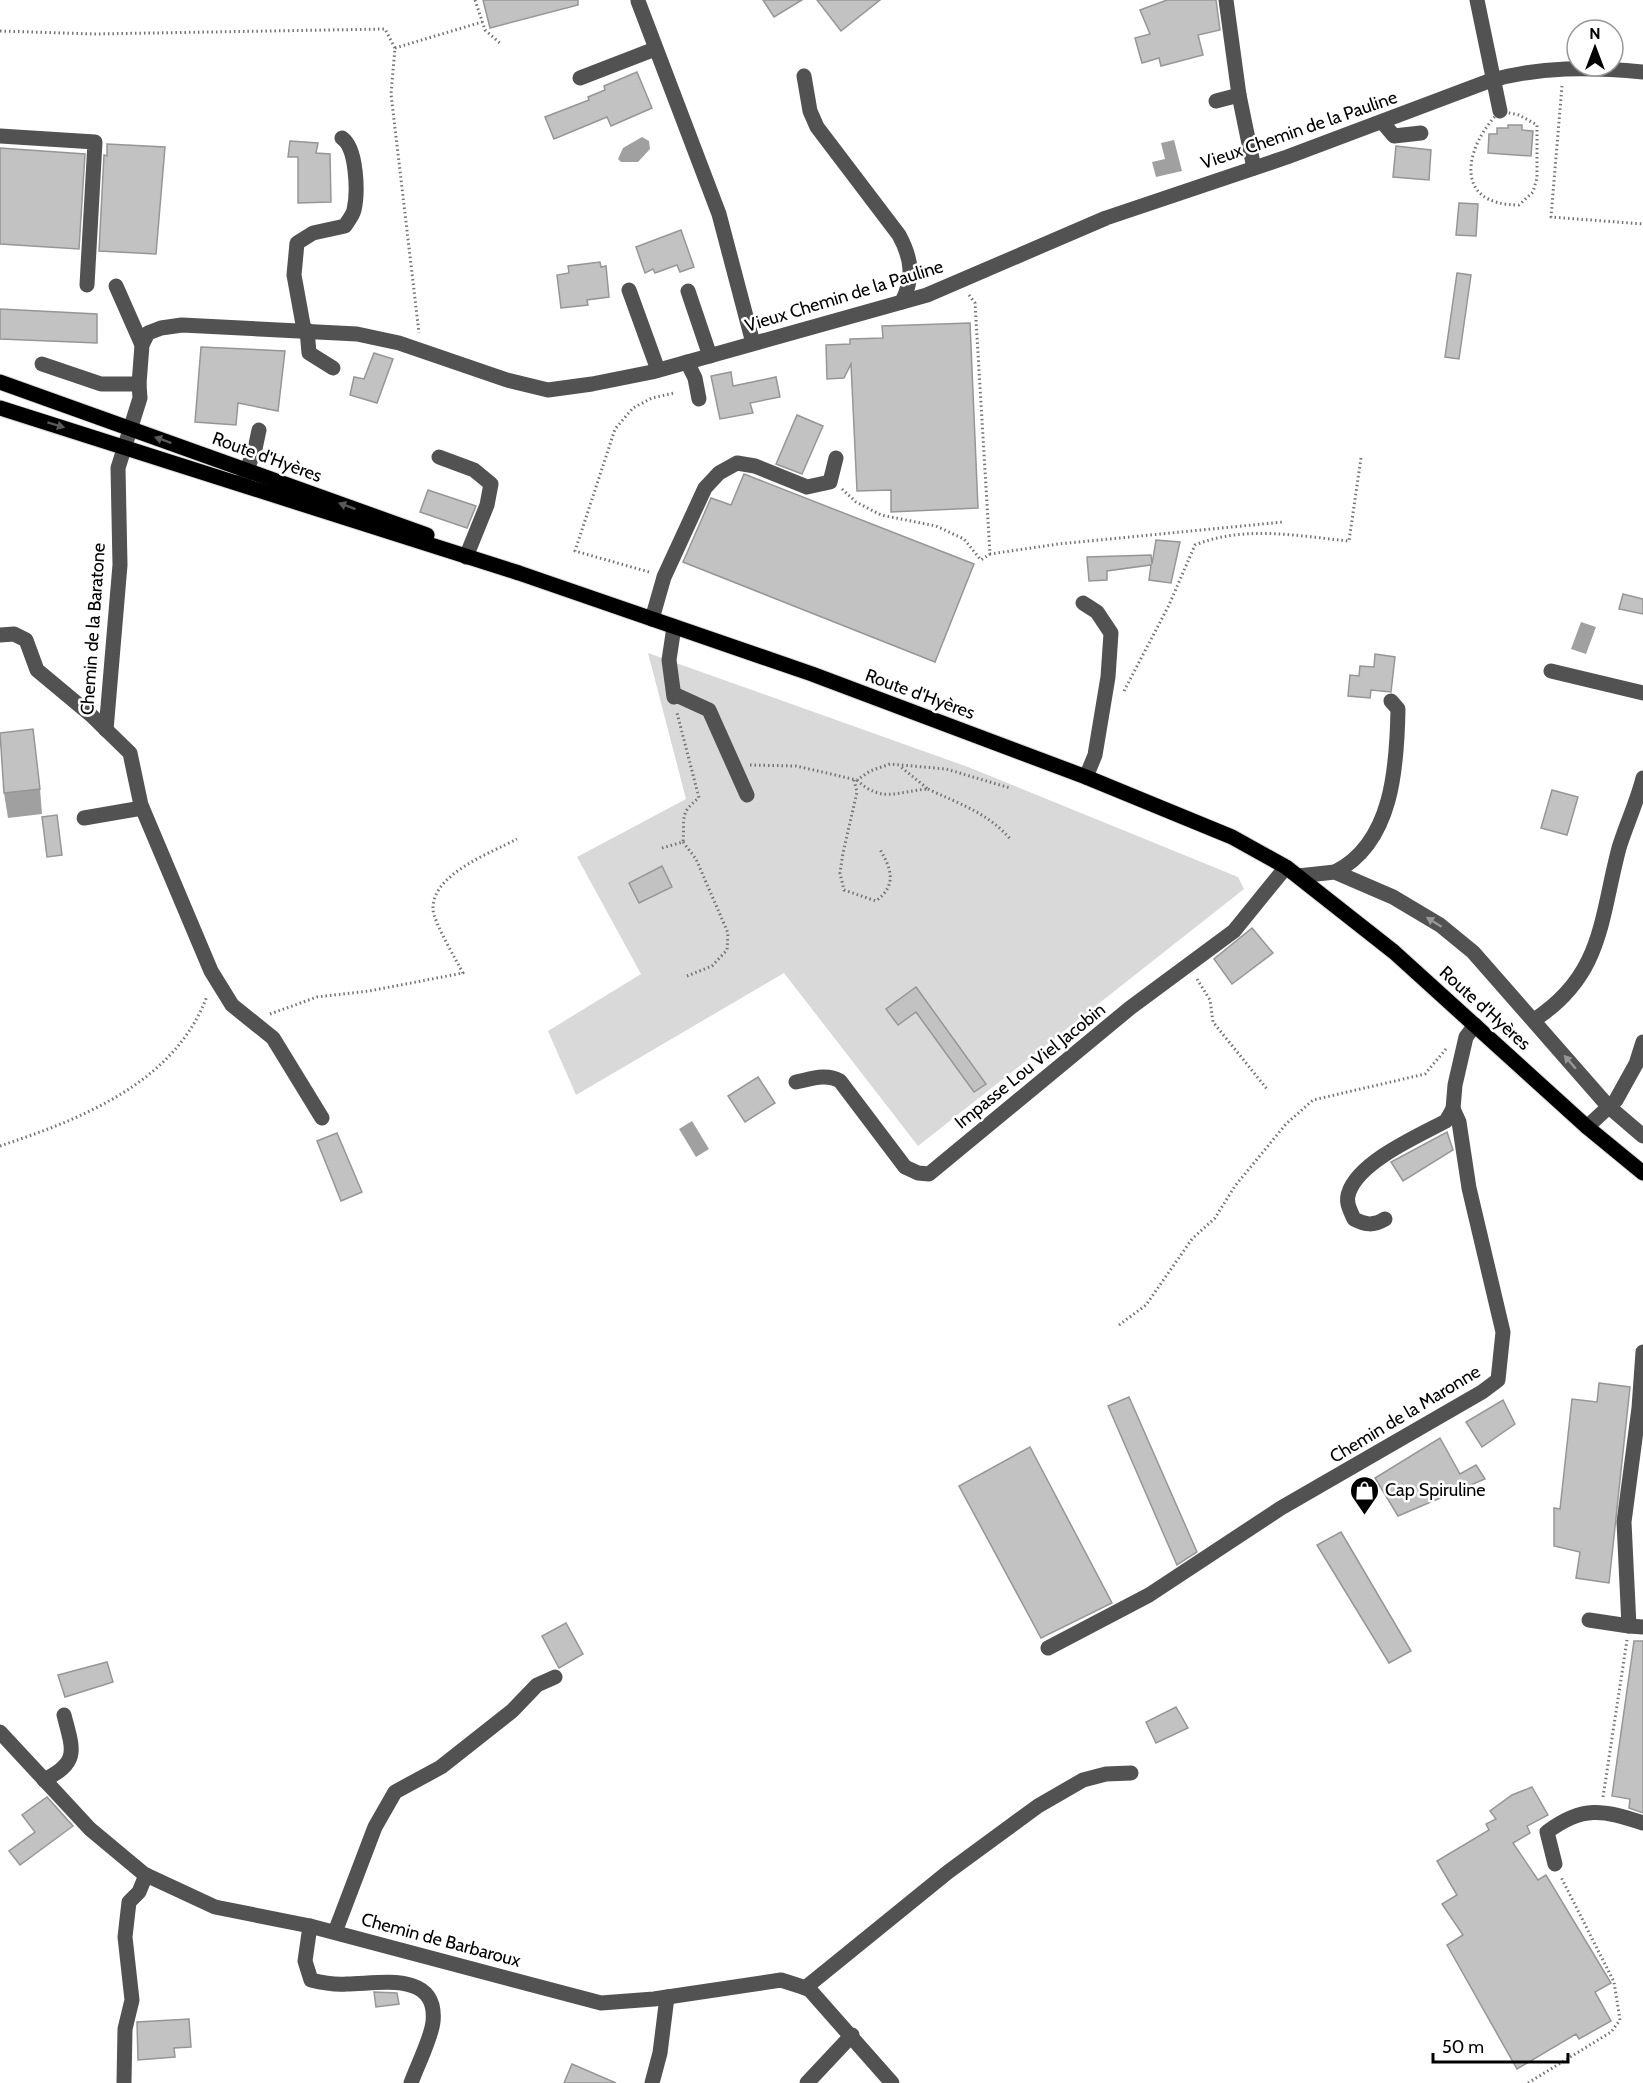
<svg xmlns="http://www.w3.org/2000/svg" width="1643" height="2083" viewBox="0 0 1643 2083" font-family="Cabin,sans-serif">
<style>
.green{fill:#d9d9d9}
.water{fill:#a0a0a0}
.building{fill:#c2c2c2;stroke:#969696;stroke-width:1.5}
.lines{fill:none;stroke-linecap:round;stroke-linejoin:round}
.major-casing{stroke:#dbdbdb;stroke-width:17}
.path{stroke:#747474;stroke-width:3;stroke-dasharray:1.5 3;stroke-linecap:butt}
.minor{stroke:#525252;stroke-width:15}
.major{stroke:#000;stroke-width:15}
.oneway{fill:#595959}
.oneway2{fill:#979797}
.labels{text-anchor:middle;stroke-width:5;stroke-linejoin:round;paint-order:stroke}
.street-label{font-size:18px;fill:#000;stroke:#fff}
.poi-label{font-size:18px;fill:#000;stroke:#fff;text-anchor:start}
</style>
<rect width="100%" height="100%" fill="#fff"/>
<polygon class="green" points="648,653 968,767 1238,877 1244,889 918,1146 784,973 576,1095 548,1031 641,974 577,857 686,799"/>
<g class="water">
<polygon points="642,137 649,141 650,149 638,162 621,162 618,159 623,148"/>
<polygon points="1174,140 1182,171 1156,177 1152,162 1165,159 1161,143"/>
<polygon points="1581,622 1596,627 1586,654 1571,649"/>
<polygon points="40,789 42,814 8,818 4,793"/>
<polygon points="692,1121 709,1149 696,1157 679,1129"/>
</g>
<g class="building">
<polygon points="483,0 578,0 578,5 490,28"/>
<polygon points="763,0 802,0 774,17"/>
<polygon points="817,0 880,0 841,31"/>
<polygon points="1167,0 1216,0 1220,30 1198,35 1203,55 1161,66 1159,58 1142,63 1135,38 1150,34 1140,10"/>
<polygon points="637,72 652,108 611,126 607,117 554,139 545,117 589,100 588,97 605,90 604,86"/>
<polygon points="1508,125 1522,125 1522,130 1533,131 1531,156 1488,153 1489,134 1497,134 1497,128 1508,128"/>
<polygon points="290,141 318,143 316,153 330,154 331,202 298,203 298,157 288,157"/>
<polygon points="107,144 165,147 156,254 99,251 104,155 107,156"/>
<polygon points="1396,146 1431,150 1429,180 1393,177"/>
<polygon points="0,148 85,154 79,249 0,244"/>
<polygon points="1459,203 1478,204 1476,236 1456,235"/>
<polygon points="681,230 694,267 680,272 677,265 655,273 653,269 645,273 636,247"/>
<polygon points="600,262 601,267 606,266 609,297 587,300 588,305 561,308 557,275 569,273 568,266"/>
<polygon points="1457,273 1471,275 1459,359 1445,357"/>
<polygon points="0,309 97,314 97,343 0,339"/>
<polygon points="970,323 978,508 891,512 891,490 857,491 851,364 844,378 827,379 826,345 850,344 850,339 883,338 882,326"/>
<polygon points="201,347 285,351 278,411 238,403 236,425 195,422"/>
<polygon points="374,353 393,359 377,403 350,395 354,377 364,379"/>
<polygon points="731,372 733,386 776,377 780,397 750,403 753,413 720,419 711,376"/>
<polygon points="797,415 823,426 802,474 776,464"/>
<polygon points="744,474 974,564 935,662 683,562 711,498 731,505"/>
<polygon points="428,490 476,506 467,528 420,512"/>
<polygon points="1156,540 1180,542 1171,583 1149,580 1151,565 1107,571 1107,580 1089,581 1087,557 1151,555 1152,564"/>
<polygon points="1623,594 1643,599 1643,614 1619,609"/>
<polygon points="1375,654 1395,657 1391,692 1371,690 1370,698 1348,696 1350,675 1359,676 1360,666 1374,667"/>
<polygon points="33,729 40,789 4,793 0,733"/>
<polygon points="1552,790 1578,797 1567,835 1541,828"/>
<polygon points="57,815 62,855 47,857 42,817"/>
<polygon points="662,866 672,887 639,903 629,883"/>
<polygon points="1252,928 1273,953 1232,984 1214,959"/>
<polygon points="916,987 986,1084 974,1092 916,1012 898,1025 886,1009"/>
<polygon points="758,1077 775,1103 745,1122 728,1096"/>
<polygon points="1447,1132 1453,1150 1403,1181 1391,1162"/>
<polygon points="337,1133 362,1192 341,1201 317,1141"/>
<polygon points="1599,1383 1630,1387 1609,1583 1576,1578 1580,1552 1554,1546 1554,1508 1560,1509 1572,1399 1597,1402"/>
<polygon points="1129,1397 1197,1552 1177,1565 1108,1406"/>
<polygon points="1503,1400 1515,1424 1482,1447 1466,1422"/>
<polygon points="1440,1438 1460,1474 1476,1465 1485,1479 1398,1516 1375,1478"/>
<polygon points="1030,1447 1112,1603 1041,1638 959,1486"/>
<polygon points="1341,1532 1411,1651 1389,1663 1317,1545"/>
<polygon points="566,1623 583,1654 559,1668 542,1636"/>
<polygon points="1634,1641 1643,1641 1643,1813 1629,1808 1630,1799 1612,1796"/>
<polygon points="107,1662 113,1682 65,1697 58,1675"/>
<polygon points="1176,1707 1188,1728 1156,1743 1146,1722"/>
<polygon points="1532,1787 1548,1815 1527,1826 1530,1833 1513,1843 1538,1880 1546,1875 1611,1983 1595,1992 1611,2021 1579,2039 1576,2034 1517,2069 1447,1945 1463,1935 1442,1904 1457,1895 1437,1861 1489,1830 1486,1824 1496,1819 1490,1811 1512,1795"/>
<polygon points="47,1797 73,1826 20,1865 9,1851 35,1832 22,1815"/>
<polygon points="374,1992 397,1993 399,2004 376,2007"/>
<polygon points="189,2019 191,2047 174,2048 175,2057 138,2060 137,2022"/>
<polygon points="572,2064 616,2083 564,2083"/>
</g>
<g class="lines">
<defs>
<g id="major">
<polyline points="0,382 427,535"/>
<polyline points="0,408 519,573 812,674 1086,777 1232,837 1286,867 1394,952 1587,1127 1643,1173"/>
</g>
</defs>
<use href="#major" class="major-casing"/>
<g class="path">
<polyline points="475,0 485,30 501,44"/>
<polyline points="0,31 94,34 385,29 395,48 391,94 419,333"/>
<polyline points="395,48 482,22"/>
<polyline points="1562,86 1551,217 1643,224"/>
<path d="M1500,111L1519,115L1537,125V178L1533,192L1519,205C1451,205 1465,146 1500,111Z"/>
<polyline points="969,295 975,303 990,554 1058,544 1283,522"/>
<polyline points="842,489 856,502 881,515 936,526 964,539 981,560 990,554"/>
<polyline points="649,572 575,551 615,429 633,408 652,398 674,393"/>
<path d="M1124,691L1169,605L1195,545C1244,525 1298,536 1349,541L1361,458"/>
<polyline points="750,765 796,766 857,780 870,771 890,764 946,769 1010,788"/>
<path d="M854,780L857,792L843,853L840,873L844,890L876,901C897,885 892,869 879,848"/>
<path d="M857,780C882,804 898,791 928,789L901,767"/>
<path d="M928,789C959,804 989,813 1011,840"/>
<polyline points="683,842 696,859 728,933 727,950 712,966 687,976"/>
<path d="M662,848L683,842C685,818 679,813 699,798L677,713"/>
<polyline points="1197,979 1210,1000 1213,1022 1267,1089"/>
<path d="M270,1014L317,997L369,991L463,973C456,960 434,922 433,910C431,874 491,853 517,839"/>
<path d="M0,1146C81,1119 175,1083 207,996"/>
<polyline points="1119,1325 1146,1305 1192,1239 1215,1218 1235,1186 1286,1124 1313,1100 1425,1074 1446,1049"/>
<polyline points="1603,1797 1627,1640"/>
<polyline points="1528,2083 1611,2032 1620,2020 1614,1982 1561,1877"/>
</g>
<g class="minor">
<polyline points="1226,0 1239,95"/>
<polyline points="1477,0 1500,111"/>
<polyline points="638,1 719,214 753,343"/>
<path d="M804,76L810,111L817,127L899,235C912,259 914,277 902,302"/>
<polyline points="580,78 655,49"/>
<polyline points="1216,101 1239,95 1254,168"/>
<polyline points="1383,123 1394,136 1421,133"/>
<polyline points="0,136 95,142 87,285"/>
<polyline points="116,286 142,345"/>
<polyline points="629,290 658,370"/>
<polyline points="688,291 710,356"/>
<path d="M304,330L294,275L297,243L313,233L345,226C348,221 353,215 354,210C358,193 357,148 342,138"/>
<polyline points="307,330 309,353 333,368"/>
<polyline points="687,362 695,378 699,399"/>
<polyline points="42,364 101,384 139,384"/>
<polyline points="439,457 474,470 491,484 487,505 466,557"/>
<polyline points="242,482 255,449 259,430"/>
<polyline points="1083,603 1097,612 1111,633 1108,677 1095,755 1086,777"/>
<polyline points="652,619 664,577 705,488 719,473 737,463 755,466 807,487 830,482 836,458"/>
<polyline points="674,627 669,660 674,697"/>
<polyline points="0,635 14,634 26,640 37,670 91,715 130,753 141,805 211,971 232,1005 273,1038 322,1118"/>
<polyline points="1551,671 1643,693"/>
<polyline points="674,694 709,710 747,795"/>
<path d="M106,730L120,565L118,468L140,398L139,384L142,345L148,333L161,328L182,325L357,334L399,343L507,380L548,390L592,384L652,372L927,295L1106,218L1287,157L1489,81C1539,66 1592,67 1643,72"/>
<polyline points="84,818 142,808"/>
<path d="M1335,872C1393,843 1397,766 1398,709L1391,701"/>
<polyline points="1298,876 1335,872 1393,897 1440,925 1473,952 1608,1106 1643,1136"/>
<path d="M1534,1020C1603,975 1600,920 1619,848C1626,825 1637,802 1643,778"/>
<path d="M796,1082C811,1079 826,1073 840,1081L905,1167L918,1173L929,1174L1130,1008L1234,931L1286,867"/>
<polyline points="1587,1127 1616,1100 1636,1064 1643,1042"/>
<path d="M1385,1219C1373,1226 1366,1225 1354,1219C1350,1210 1345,1202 1349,1192C1360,1161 1418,1136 1446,1121L1453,1109"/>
<polyline points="1643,1352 1639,1408 1624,1522 1629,1626 1643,1627"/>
<polyline points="1589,1620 1629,1626"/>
<polyline points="1048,1648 1149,1595 1281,1508 1482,1392 1498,1380 1503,1332 1469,1188 1459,1122 1453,1109 1455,1085 1466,1037 1475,1025"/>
<polyline points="0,1732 90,1829 144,1874 215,1907 310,1926 601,2003 654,1999 781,1980 809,1989 892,2083"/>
<path d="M44,1780C80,1762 73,1750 64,1715"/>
<path d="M1555,1864L1547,1832C1583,1805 1603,1810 1643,1823"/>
<path d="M310,1926L305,1961L311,1980C323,1983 334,1985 347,1984C378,1984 438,1970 433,2022C431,2039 417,2066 411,2083"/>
<polyline points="335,1932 375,1827 395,1792 441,1767 512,1711 537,1685 555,1677"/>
<polyline points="805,1988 948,1872 1038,1806 1083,1780 1106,1774 1131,1773"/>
<polyline points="124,2083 125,2029 132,2000 125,1937 129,1902 139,1892 146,1875"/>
<polyline points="652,2083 660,2053 667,1997"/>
<polyline points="807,2083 852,2035"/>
</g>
<use href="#major" class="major"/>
</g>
<defs><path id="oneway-solid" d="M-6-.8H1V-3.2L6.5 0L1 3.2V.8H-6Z" transform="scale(1.5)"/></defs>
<g class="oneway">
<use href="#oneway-solid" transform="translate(56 425) rotate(17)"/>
<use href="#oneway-solid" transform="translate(163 440) rotate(-160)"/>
<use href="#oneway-solid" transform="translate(347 506) rotate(-160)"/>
</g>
<g class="oneway2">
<use href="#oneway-solid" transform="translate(1434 922) rotate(-148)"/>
<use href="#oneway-solid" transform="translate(1570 1062) rotate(-131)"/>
</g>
<defs>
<symbol id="shop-pin" viewBox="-11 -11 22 30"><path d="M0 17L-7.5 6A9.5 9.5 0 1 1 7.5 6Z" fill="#000" stroke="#fff"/><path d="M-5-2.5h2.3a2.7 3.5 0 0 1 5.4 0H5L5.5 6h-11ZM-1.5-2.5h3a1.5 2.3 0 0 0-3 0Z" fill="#fff"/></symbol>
</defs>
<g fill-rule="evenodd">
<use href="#shop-pin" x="1348" y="1474" width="33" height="45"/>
</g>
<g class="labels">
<g class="street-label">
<text transform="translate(1299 130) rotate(-19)" y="6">Vieux Chemin de la Pauline</text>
<text transform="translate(844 296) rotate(-17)" y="6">Vieux Chemin de la Pauline</text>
<text transform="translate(267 457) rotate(20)" y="6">Route d'Hyères</text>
<text transform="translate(93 629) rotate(-86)" y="6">Chemin de la Baratone</text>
<text transform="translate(920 694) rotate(20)" y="6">Route d'Hyères</text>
<text transform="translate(1485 1008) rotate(42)" y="6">Route d'Hyères</text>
<text transform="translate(1030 1066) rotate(-39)" y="6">Impasse Lou Viel Jacobin</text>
<text transform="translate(1405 1414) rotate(-31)" y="6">Chemin de la Maronne</text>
<text transform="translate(441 1940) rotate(15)" y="6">Chemin de Barbaroux</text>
</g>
<g class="poi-label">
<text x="1385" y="1496">Cap Spiruline</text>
</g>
</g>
<g transform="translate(1595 48)"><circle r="28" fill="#ffffff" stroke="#999999" stroke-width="1.5"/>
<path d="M0-4.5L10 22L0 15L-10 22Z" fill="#000000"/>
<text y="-9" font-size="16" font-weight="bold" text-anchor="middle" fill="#000000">N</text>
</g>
<path d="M1433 2053v9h135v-9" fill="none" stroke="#000000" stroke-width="3"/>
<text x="1442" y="2053" font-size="18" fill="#000000" stroke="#ffffff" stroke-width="4.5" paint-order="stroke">50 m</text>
</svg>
